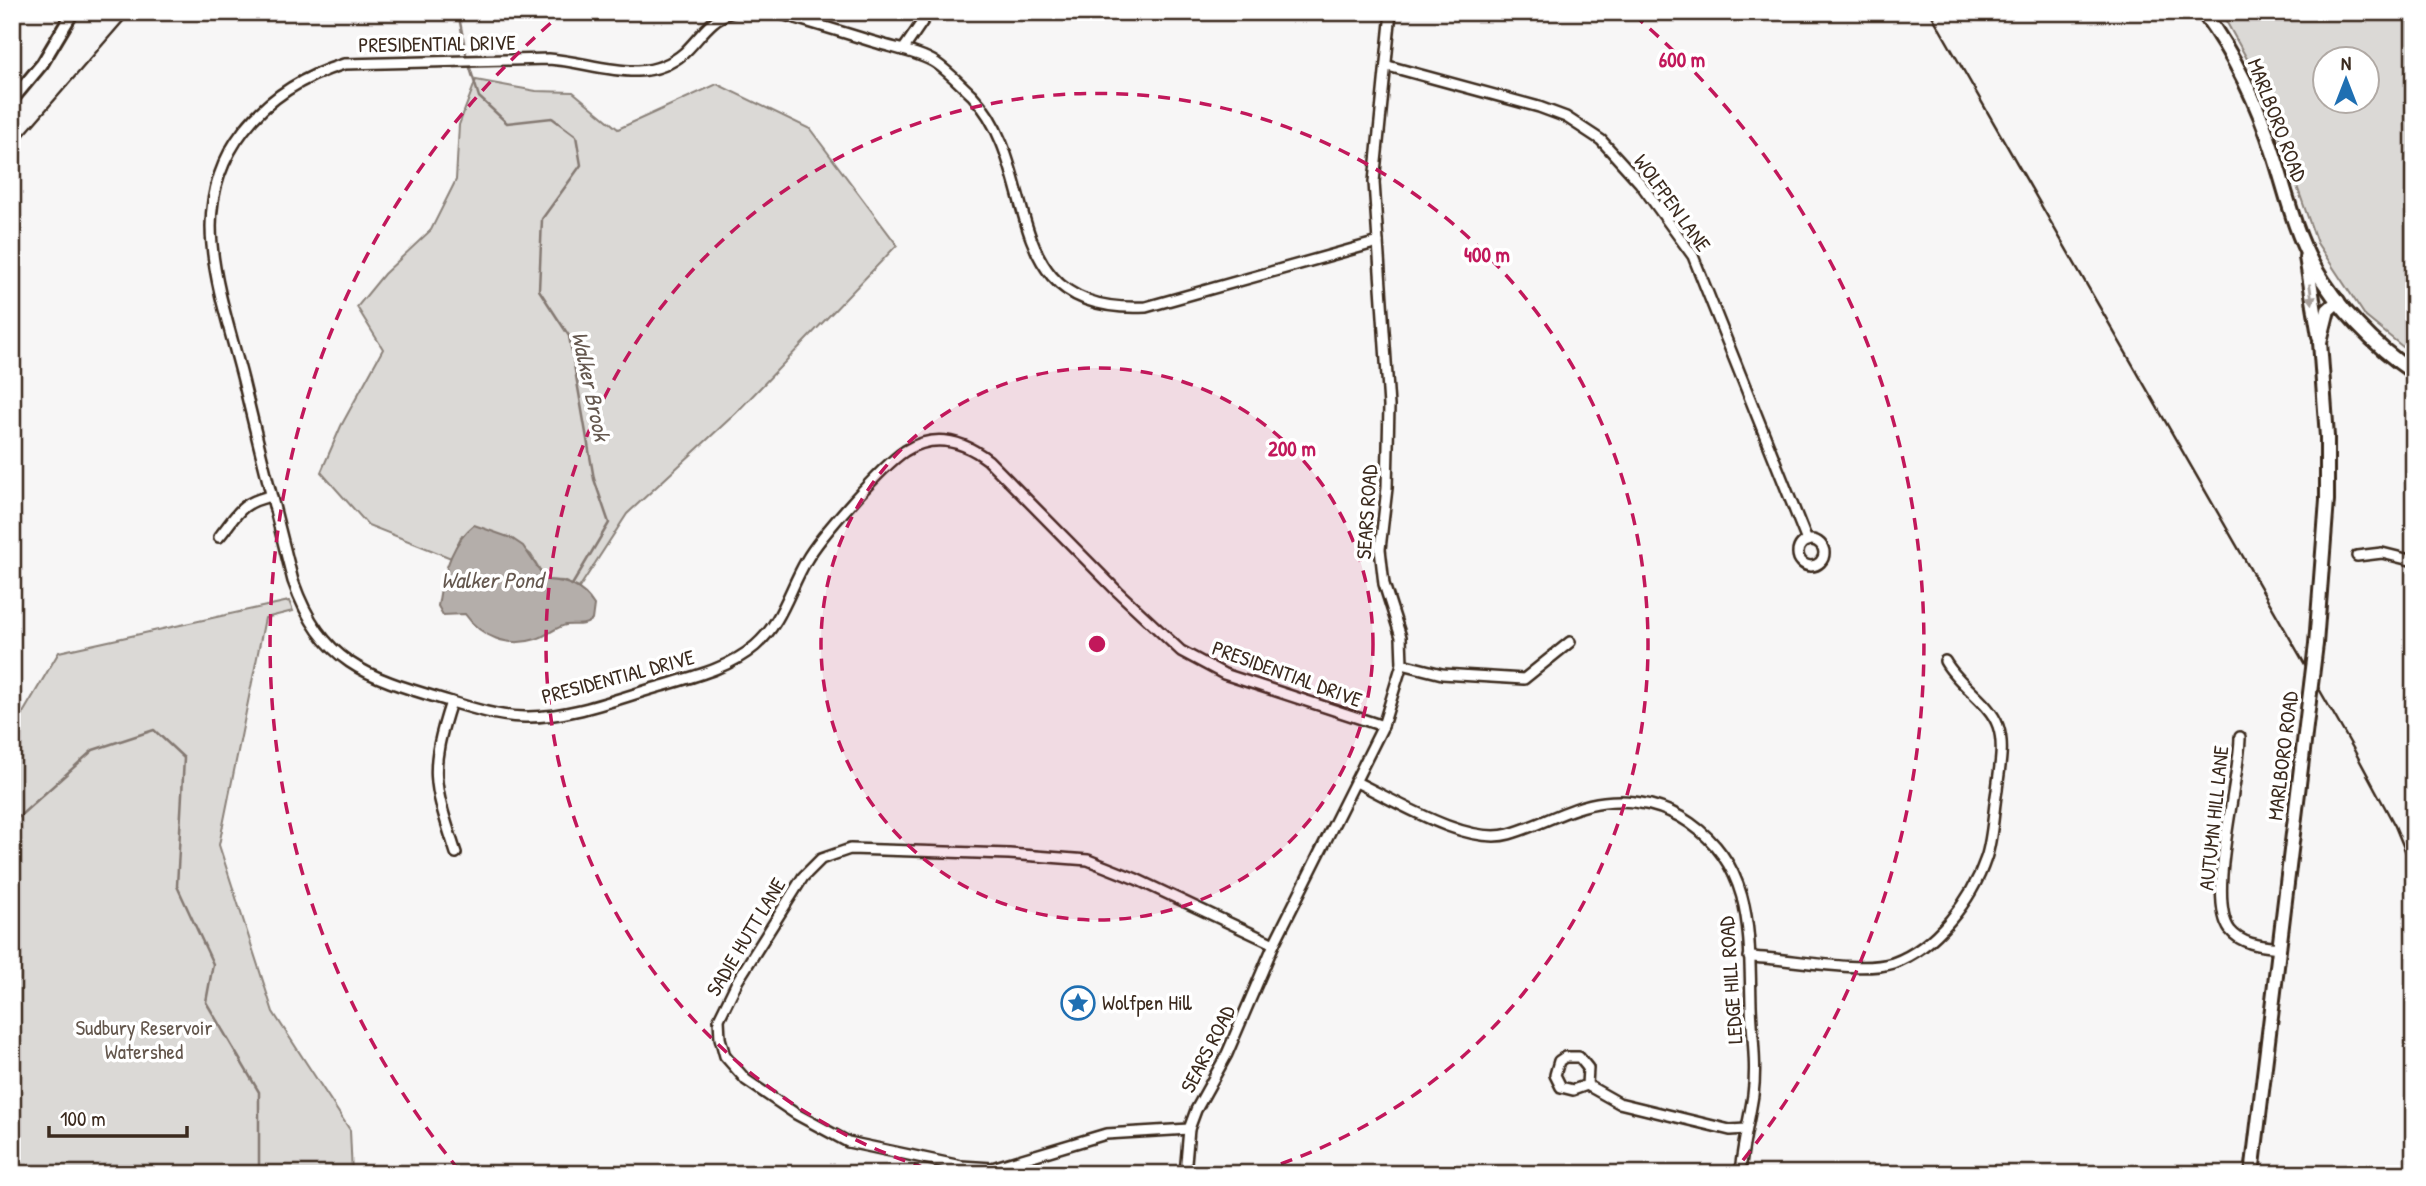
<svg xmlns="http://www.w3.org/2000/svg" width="2426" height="1186" viewBox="0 0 2426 1186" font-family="'Patrick Hand',sans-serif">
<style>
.green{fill:#dbd9d6;stroke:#8b827a;stroke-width:2;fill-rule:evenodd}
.water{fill:#b4aeaa;stroke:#847972;stroke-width:2}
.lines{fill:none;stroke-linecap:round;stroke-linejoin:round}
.stream{stroke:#847972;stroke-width:2.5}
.minor-casing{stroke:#3b2a1e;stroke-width:14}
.tertiary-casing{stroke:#3b2a1e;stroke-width:16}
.secondary-casing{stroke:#3b2a1e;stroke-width:18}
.minor{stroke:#fff;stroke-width:9}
.tertiary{stroke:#fff;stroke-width:10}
.secondary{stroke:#fff;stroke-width:12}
.rail{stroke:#3b2a1e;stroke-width:2.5}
.secondary-bridge-casing{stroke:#3b2a1e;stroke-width:18;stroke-linecap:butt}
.secondary-bridge{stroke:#fff;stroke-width:12}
.oneway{fill:#a79f9a}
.ring{fill:none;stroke:#c2185b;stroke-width:3.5;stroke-dasharray:12 9}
.labels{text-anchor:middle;stroke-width:7;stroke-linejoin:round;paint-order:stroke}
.street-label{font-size:21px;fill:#3b2a1e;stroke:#fff}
.poi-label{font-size:21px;fill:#3b2a1e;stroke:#fff;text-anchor:start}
.park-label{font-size:21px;fill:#63564c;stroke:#fff}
.water-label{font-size:23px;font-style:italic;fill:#65584f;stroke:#fff}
.centre{fill:#c2185b;stroke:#fff;stroke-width:3.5}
.ring-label{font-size:21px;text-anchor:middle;font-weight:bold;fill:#c2185b;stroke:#fff;stroke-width:7;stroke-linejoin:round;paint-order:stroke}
</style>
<rect width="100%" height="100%" fill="#f7f6f6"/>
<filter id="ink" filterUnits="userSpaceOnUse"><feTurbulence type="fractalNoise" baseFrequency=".0143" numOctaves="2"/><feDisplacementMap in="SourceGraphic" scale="14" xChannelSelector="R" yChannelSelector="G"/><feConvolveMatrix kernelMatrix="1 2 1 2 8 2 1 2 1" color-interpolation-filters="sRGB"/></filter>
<g filter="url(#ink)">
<g class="green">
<path d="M2221,12H2414V356L2366,317L2317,243L2261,84ZM2324,60H2366V102H2324Z"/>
<polygon points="476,80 536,91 573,92 618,129 717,84 810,129 897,245 736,413 627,514 579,588 563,581 546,580 531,555 511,538 462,535 451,558 368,525 321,472 341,426 383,349 357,307 384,274 431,230 456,180 459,125"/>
<polygon points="289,601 293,611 265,618 219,845 273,1012 350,1130 352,1174 12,1174 12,715 20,718 59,652"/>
</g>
<path class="water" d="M474,525L511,538L523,546L546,580C567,581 582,586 594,605L592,620C583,627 577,624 566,625C556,627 546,636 536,639C508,648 481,637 465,614L443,615L438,606C442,578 451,543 474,525Z"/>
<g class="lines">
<g class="stream">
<polyline points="458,12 466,53"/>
<polyline points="470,68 479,97 507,123 552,118 576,136 581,165 542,219 539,290 569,336 594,479 609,523 572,585"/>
<polyline points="12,823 93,750 154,730 184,758 177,886 213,964 206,1002 259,1092 259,1174"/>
</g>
<defs>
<g id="minor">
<path d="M733,12C711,17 700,38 684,53C644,88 595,62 549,59L344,64C262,89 203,155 212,245C216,290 232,336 243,380C259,447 276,514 293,581C322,663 365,676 442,699C468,707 498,717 525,717C569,718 616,699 658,687C692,677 728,669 755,646C782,623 789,590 806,561C820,536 882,466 905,451C934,433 962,440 988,460L1117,591L1181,651L1224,674L1383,726"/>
<path d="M774,12C810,22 845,33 881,44C898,49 921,53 936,63C948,71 961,85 972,95C1045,172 993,315 1146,307L1378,242"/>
<polyline points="903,50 929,12"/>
<polyline points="1388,66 1539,107 1566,117 1601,140 1640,183 1693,256 1807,541"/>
<path d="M219,537C238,514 239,503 271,496"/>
<circle cx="1811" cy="553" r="13"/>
<polyline points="2357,556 2382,553 2414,561"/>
<polyline points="1402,664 1442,674 1524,679 1570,642"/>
<path d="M451,702C428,772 434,785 456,853"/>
<path d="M2240,737C2240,780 2206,898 2230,930C2242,945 2263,946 2280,948"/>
<path d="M1356,782C1394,800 1467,846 1509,834C1542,825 1570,806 1604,802C1634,798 1666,806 1690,823C1754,868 1749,934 1751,1005C1752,1035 1757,1065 1753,1095C1749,1122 1742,1147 1740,1174"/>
<path d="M1749,957C1787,958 1860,974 1893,963C1935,948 1972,900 1986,858C1993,837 1993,812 1997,790C1999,770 2005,746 1998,726C1990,702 1959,686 1945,661"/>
<polyline points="1587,1085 1573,1090 1561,1087 1555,1075 1559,1061 1565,1057 1579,1057 1588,1068 1587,1085 1619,1103 1730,1130 1746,1129"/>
<polyline points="1189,1129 1106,1134 992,1168 961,1166 848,1142 796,1114 746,1080 725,1056 720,1038 719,1019 738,980 803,877 821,859 850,849 1009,854 1088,860 1136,879 1274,944"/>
<polyline points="1185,1174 1189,1129 1196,1110 1227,1054 1274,944 1383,726 1402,664 1401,637 1384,584 1380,549 1387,488 1389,406 1374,182 1391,12"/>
</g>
<polyline id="tertiary" points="12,100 42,64 73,12"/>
<g id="secondary">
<path d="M2203,12C2234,55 2258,104 2274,155C2286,192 2294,230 2313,265C2337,307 2374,346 2414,373"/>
<polyline points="2306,257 2319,336"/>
<polyline points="2316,644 2327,500 2327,437 2320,342 2328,310 2338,301"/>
<polyline points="2252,1174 2309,701"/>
</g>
</defs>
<use href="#minor" class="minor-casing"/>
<use href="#tertiary" class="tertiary-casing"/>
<use href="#secondary" class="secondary-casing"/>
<use href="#minor" class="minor"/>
<use href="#tertiary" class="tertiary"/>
<use href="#secondary" class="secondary"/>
<g class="rail">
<polyline points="1930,12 2353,748 2395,826 2414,872"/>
<polyline points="12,149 131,12"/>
</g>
<defs>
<polyline id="secondary-bridge" points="2309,701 2316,644"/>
</defs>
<use href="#secondary-bridge" class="secondary-bridge-casing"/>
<use href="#secondary-bridge" class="secondary-bridge"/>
</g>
<defs><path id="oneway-solid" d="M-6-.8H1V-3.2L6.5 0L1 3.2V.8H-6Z" transform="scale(1.75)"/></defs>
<use class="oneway" href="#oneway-solid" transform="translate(2311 294) rotate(82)"/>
</g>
<circle cx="1097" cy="644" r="276" fill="#c2185b" fill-opacity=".12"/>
<g class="ring">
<circle cx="1097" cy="644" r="276"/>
<path d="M945 1174A551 551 0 1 1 1249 1174"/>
<path d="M459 1170A827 827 0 0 1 560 15M1634 15A827 827 0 0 1 1735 1170"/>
</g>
<defs>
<symbol id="sight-ring" viewBox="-11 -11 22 22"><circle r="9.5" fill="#fff" stroke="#1f6fb2" stroke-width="1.5"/><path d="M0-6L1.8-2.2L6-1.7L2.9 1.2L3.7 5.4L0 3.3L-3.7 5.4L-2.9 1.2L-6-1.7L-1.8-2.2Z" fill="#1f6fb2"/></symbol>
</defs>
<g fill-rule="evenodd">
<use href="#sight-ring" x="1059" y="984" width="38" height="38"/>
</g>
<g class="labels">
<g class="street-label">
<text transform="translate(437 44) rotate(-1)" y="7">PRESIDENTIAL DRIVE</text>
<text transform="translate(2277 120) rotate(69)" y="7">MARLBORO ROAD</text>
<text transform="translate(1672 203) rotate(54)" y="7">WOLFPEN LANE</text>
<text transform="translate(1367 512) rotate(-86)" y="7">SEARS ROAD</text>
<text transform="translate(1287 674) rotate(20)" y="7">PRESIDENTIAL DRIVE</text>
<text transform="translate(618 677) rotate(-15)" y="7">PRESIDENTIAL DRIVE</text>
<text transform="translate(2283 756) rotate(-83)" y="7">MARLBORO ROAD</text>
<text transform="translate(2214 818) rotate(-84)" y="7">AUTUMN HILL LANE</text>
<text transform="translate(746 937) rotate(-59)" y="7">SADIE HUTT LANE</text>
<text transform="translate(1731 980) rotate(-94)" y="7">LEDGE HILL ROAD</text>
<text transform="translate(1208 1049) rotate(-63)" y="7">SEARS ROAD</text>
</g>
<g class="poi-label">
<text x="1102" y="1010">Wolfpen Hill</text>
</g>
<g class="park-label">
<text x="144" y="1035">Sudbury Reservoir<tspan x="144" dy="24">Watershed</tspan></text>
</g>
<g class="water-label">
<text transform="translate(591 386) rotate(78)" y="8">Walker Brook</text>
<text x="492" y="588">Walker Pond</text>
</g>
</g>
<circle cx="1097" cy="644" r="10" class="centre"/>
<g class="ring-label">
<text x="1682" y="67">600 m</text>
<text x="1487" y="262">400 m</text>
<text x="1292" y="456">200 m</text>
</g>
<rect width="2426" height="1186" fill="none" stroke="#fff" stroke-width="42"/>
<rect x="21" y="21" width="2384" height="1144" fill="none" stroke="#3b2a1e" stroke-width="2.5" filter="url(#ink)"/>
<g transform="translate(2346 80)"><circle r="33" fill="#ffffff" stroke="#b1aaa5" stroke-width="2"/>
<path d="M0-5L12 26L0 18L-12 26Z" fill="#1f6fb2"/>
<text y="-10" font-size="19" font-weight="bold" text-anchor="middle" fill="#3b2a1e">N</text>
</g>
<path d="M49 1126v10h138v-10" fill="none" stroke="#3b2a1e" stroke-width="3.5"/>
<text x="60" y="1126" font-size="21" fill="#3b2a1e" stroke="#ffffff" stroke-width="5" paint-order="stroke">100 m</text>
</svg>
